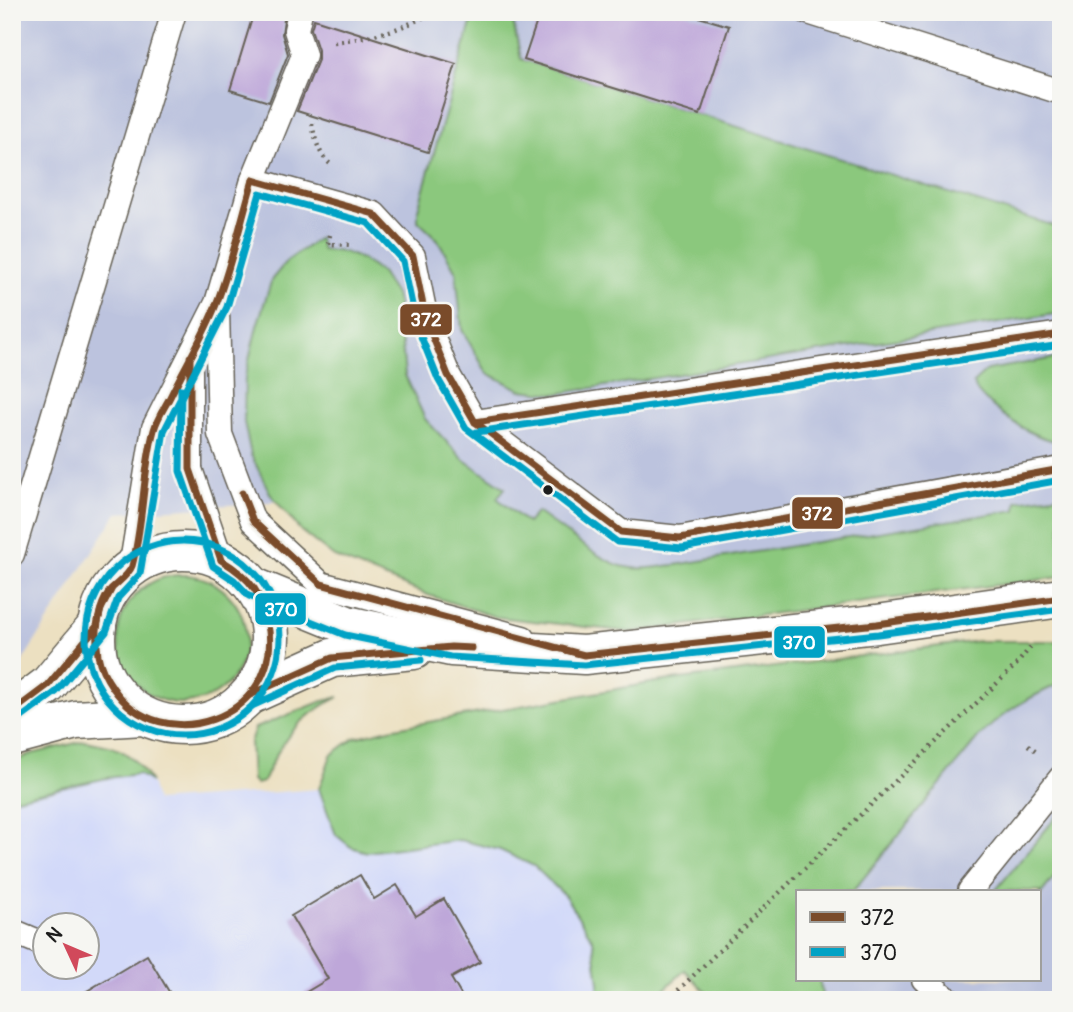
<svg xmlns="http://www.w3.org/2000/svg" width="1073" height="1012" viewBox="0 0 1073 1012" font-family="Pangolin,sans-serif">
<style>
.built{fill:#d2d9f9;fill-rule:evenodd}
.industrial{fill:#bcc3de}
.green{fill:#8bc87d;stroke:#54724c;stroke-width:2}
.building{fill:#bea7d9}
.lines{fill:none;stroke-linecap:round;stroke-linejoin:round}
.service-casing{stroke:#656156;stroke-width:27}
.secondary-casing{stroke:#656156;stroke-width:41}
.path{stroke:#656156;stroke-width:4.5;stroke-dasharray:2 5;stroke-linecap:butt}
.service{stroke:#fff;stroke-width:24}
.secondary{stroke:#fff;stroke-width:38}
.bus-1-casing{stroke:#f6f6f2;stroke-width:12}
.bus-2-casing{stroke:#f6f6f2;stroke-width:12}
.bus-1{stroke:#7a4b2a;stroke-width:7}
.bus-2{stroke:#01a2c5;stroke-width:7}
.bus-dot{fill:#1c1c1c;stroke:#f6f6f2;stroke-width:2.5}
.line-badge{stroke:#f6f6f2;stroke-width:2.5}
.badge-label{font-size:19px;text-anchor:middle;font-weight:bold;fill:#fff}
</style>
<rect width="100%" height="100%" fill="#f6f6f2"/>
<filter id="ink" filterUnits="userSpaceOnUse"><feTurbulence type="fractalNoise" baseFrequency=".0143" numOctaves="2"/><feDisplacementMap in="SourceGraphic" scale="14" xChannelSelector="R" yChannelSelector="G"/><feConvolveMatrix kernelMatrix="1 2 1 2 8 2 1 2 1" color-interpolation-filters="sRGB"/></filter>
<filter id="wash" filterUnits="userSpaceOnUse"><feTurbulence type="fractalNoise" baseFrequency=".00686" numOctaves="4" result="noise"/><feDisplacementMap in="SourceGraphic" scale="28" xChannelSelector="R" yChannelSelector="G"/><feGaussianBlur stdDeviation="1.57" result="paint"/><feColorMatrix in="noise" values="0 0 0 0 0 0 0 0 0 0 0 0 0 0 0 0 0 1.4 0 .05"/><feComposite in="paint" operator="in"/></filter>
<g filter="url(#wash)">
<rect width="100%" height="100%" fill="#ece0c1"/>
<path class="built" d="M137,771L151,782L156,801L319,789L336,835L367,852L460,840L500,850L534,866L565,896L593,940L599,984L596,1000H12V799ZM46,925H88V967H46Z"/>
<g class="industrial">
<polygon points="12,12 1061,12 1061,545 653,594 300,500 117,513 18,668 12,670"/>
<polygon points="1061,679 1061,1000 720,1000 798,979 1040,979 1040,891 804,891 1014,686"/>
</g>
<g class="green">
<polygon points="511,12 521,59 1061,228 1061,313 555,394 521,390 487,373 462,330 456,272 438,240 418,221 418,209 474,13"/>
<path d="M319,238L322,250L344,252L361,259L381,273L394,293L398,304L405,375L425,419L464,460L505,488L497,498L527,523L537,512C559,527 602,563 626,567C641,571 659,566 675,565L1016,510L1017,501L1061,495V577L630,632L496,617L428,595L334,557L301,531L271,495L251,455L244,422L245,377L257,326L272,279L287,261Z"/>
<path d="M1061,357V443C1052,440 1042,438 1034,434C1018,427 978,399 973,383L987,370Z"/>
<circle cx="182" cy="639" r="64"/>
<path d="M979,641H1061V683C1026,699 1005,710 978,738L853,891H798V979H819L823,1000H713L685,970L653,1000H597L599,983L593,940L565,896L534,866L500,850L460,840L367,852L351,847L336,835L319,789L331,755L354,738L389,729L656,682Z"/>
<path d="M339,697C297,717 281,741 263,782L256,784L252,780L250,742L255,728L320,702Z"/>
<path d="M84,741C119,746 132,752 151,782L138,774L107,778L12,799V762L31,754Z"/>
<polygon points="1061,811 1061,869 1040,895 1040,891 995,891"/>
</g>
<g id="blocks">
<g class="building">
<polygon points="254,12 285,12 282,34 288,54 269,102 230,90"/>
<polygon points="540,12 682,12 729,26 700,115 524,60"/>
<polygon points="314,19 456,64 428,152 297,111 318,60 318,50 311,29"/>
<polygon points="360,875 374,899 397,885 416,916 444,899 480,962 451,978 464,1000 293,1000 328,979 291,916"/>
<polygon points="147,955 174,1000 72,1000"/>
</g>
</g>
</g>
<g filter="url(#ink)">
<use href="#blocks" fill-opacity="0" stroke="#656156" stroke-width="2"/>
<g class="lines">
<defs>
<g id="service">
<polyline points="808,12 1061,92"/>
<polyline points="253,180 374,214 413,256 426,320 448,375 475,422 621,532 680,538 1061,469"/>
<polyline points="217,309 220,434 253,521 321,584 523,638"/>
<polyline points="190,361 190,469 221,560"/>
<polyline points="475,422 1061,334"/>
<polyline points="12,554 174,12"/>
<polyline points="131,569 154,428 217,303 253,180 304,55 296,30 300,12"/>
<polyline points="970,891 1061,778"/>
<polyline points="12,931 46,945"/>
<polyline points="924,979 948,1000"/>
</g>
<g id="secondary">
<circle cx="183" cy="638" r="87"/>
<polyline points="254,587 347,625 451,647 584,655 877,624 1061,598"/>
<polyline points="250,695 332,658 414,650"/>
<polyline points="12,712 48,685 97,626"/>
<polyline points="12,737 76,720 143,716"/>
</g>
</defs>
<use href="#service" class="service-casing"/>
<use href="#secondary" class="secondary-casing"/>
<g class="path">
<polyline points="257,12 267,17"/>
<path d="M334,42C373,36 398,32 433,12"/>
<path d="M312,124C315,138 319,157 332,165"/>
<polyline points="330,235 328,244 352,245"/>
<polyline points="1028,745 1039,753"/>
<polyline points="668,1000 1016,665 1033,644"/>
</g>
<use href="#service" class="service"/>
<use href="#secondary" class="secondary"/>
<defs>
<g id="bus-1">
<polyline points="253,180 374,214 413,256 426,320 448,375 475,422 621,532 680,538 1061,469"/>
<path d="M190,357V469L221,560C251,578 264,595 269,631C279,718 162,760 113,688C106,678 100,667 98,655C95,634 97,607 111,589C118,582 129,575 132,566C144,522 142,474 154,430C157,418 165,407 170,397C185,366 205,334 217,302C232,263 241,220 253,180"/>
<polyline points="475,422 1061,334"/>
<polyline points="242,493 253,521 321,584 584,655 877,624 1061,598"/>
<polyline points="250,695 332,658 451,647 472,648"/>
<polyline points="12,712 48,685 97,626 101,609 111,590"/>
</g>
<g id="bus-2">
<polyline points="181,389 180,471 213,566 234,580 249,596 345,635 450,657 584,665 878,634 1061,609"/>
<polyline points="477,432 1061,345"/>
<circle cx="183" cy="638" r="97"/>
<polyline points="254,705 335,668 421,660"/>
<polyline points="18,720 56,692 106,632 118,598 140,574 164,431 227,307 260,193 368,223 403,261 416,324 438,379 466,428 617,542 682,548 1061,480"/>
</g>
</defs>
<use href="#bus-1" class="bus-1-casing"/>
<use href="#bus-2" class="bus-2-casing"/>
<use href="#bus-1" class="bus-1"/>
<use href="#bus-2" class="bus-2"/>
</g>
</g>
<circle class="bus-dot" cx="548" cy="490" r="6"/>
<g class="line-badge">
<rect x="399" y="303" width="54" height="33" rx="7" fill="#7a4b2a"/>
<rect x="791" y="496" width="53" height="34" rx="7" fill="#7a4b2a"/>
<rect x="254" y="592" width="53" height="34" rx="7" fill="#01a2c5"/>
<rect x="773" y="625" width="53" height="34" rx="7" fill="#01a2c5"/>
</g>
<g class="badge-label">
<text x="426" y="326">372</text>
<text x="817" y="520">372</text>
<text x="281" y="616">370</text>
<text x="799" y="649">370</text>
</g>
<rect width="1073" height="1012" fill="none" stroke="#f6f6f2" stroke-width="42"/>
<rect x="796" y="890" width="245" height="91" fill="#f6f6f2" stroke="#9f9f9c" stroke-width="2"/>
<rect x="810" y="912" width="35" height="10" fill="#7a4b2a" stroke="#9f9f9c" stroke-width="2"/>
<text x="860" y="925" font-size="21" fill="#1c1c1c">372</text>
<rect x="810" y="947" width="35" height="10" fill="#01a2c5" stroke="#9f9f9c" stroke-width="2"/>
<text x="860" y="960" font-size="21" fill="#1c1c1c">370</text>
<g transform="translate(66 946) rotate(314)"><circle r="33" fill="#f6f6f2" stroke="#9f9f9c" stroke-width="2"/>
<path d="M0-5L12 26L0 18L-12 26Z" fill="#d1495b"/>
<text y="-10" font-size="19" font-weight="bold" text-anchor="middle" fill="#1c1c1c">N</text>
</g>
</svg>
